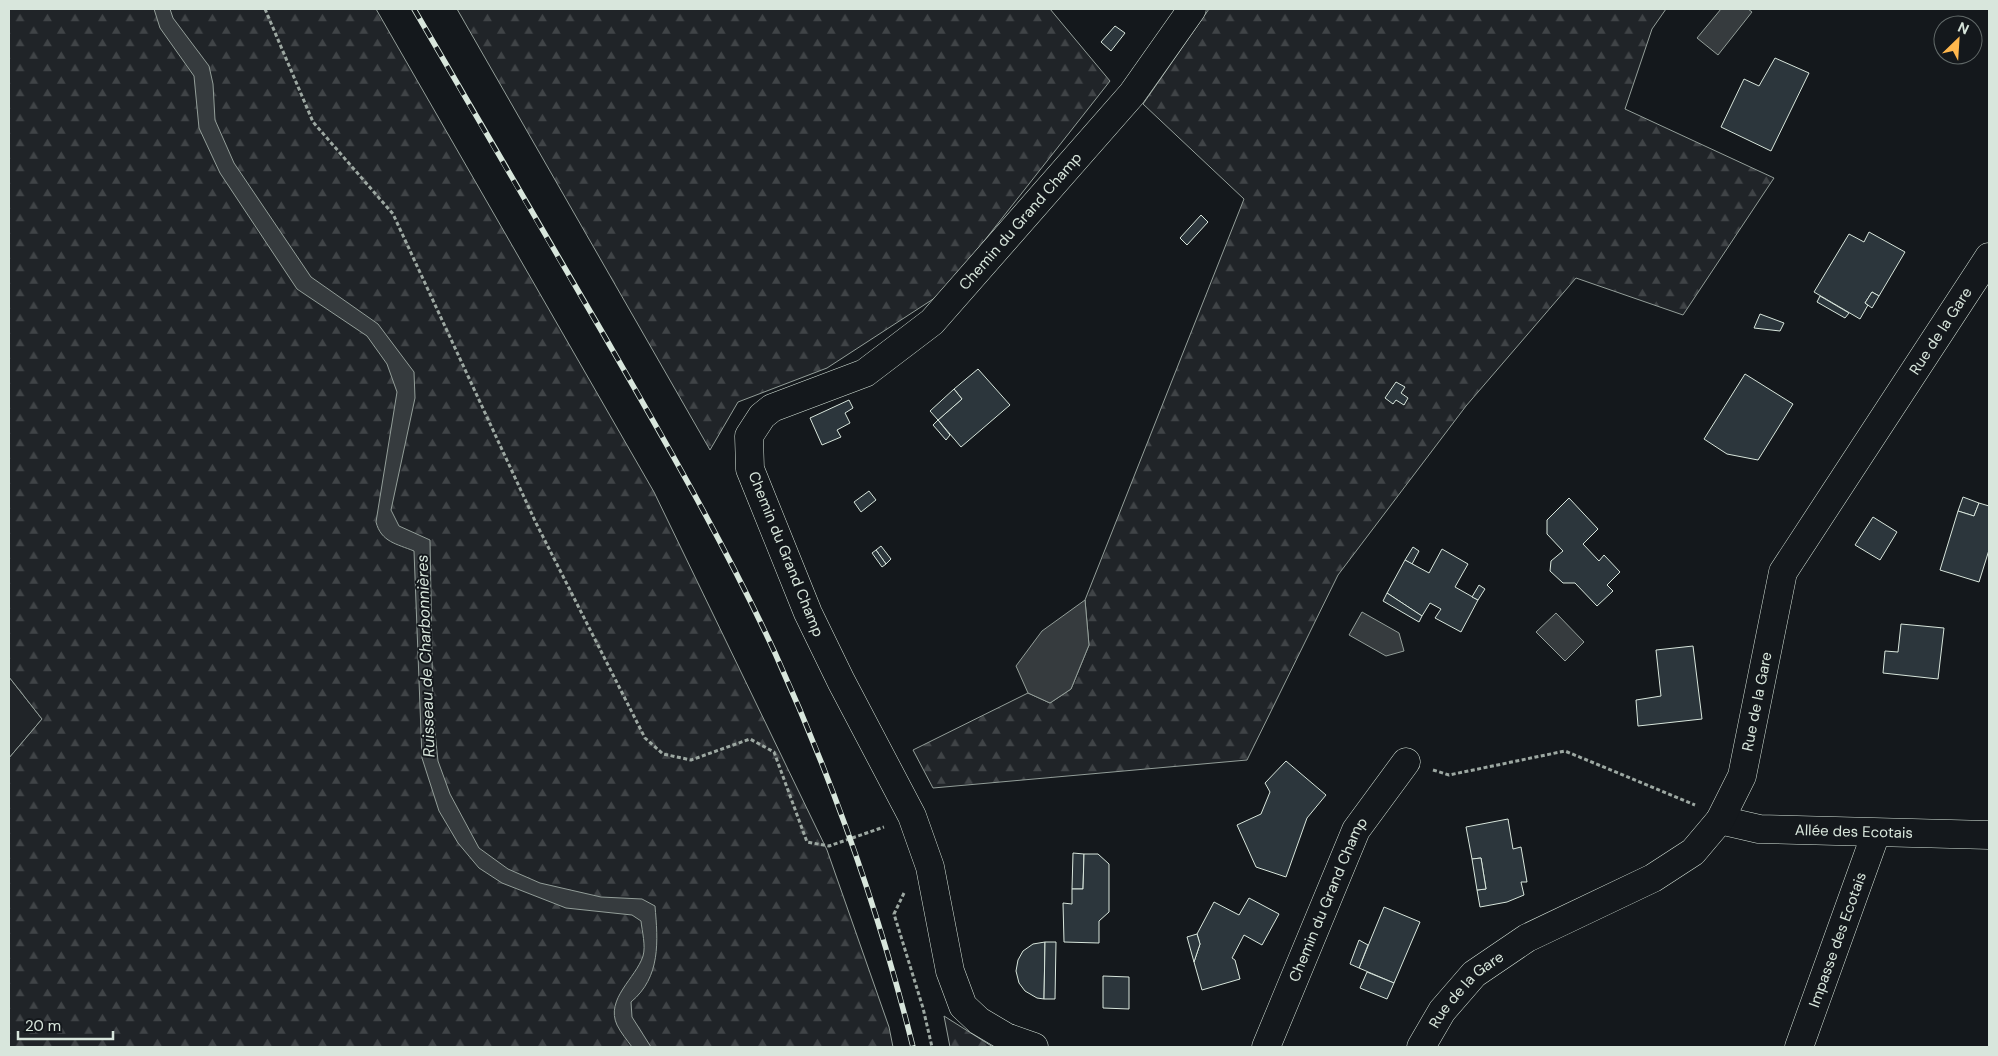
<svg xmlns="http://www.w3.org/2000/svg" width="1998" height="1056" viewBox="0 0 1998 1056" font-family="'DM Sans',sans-serif">
<style>
.green{fill:#202428;stroke:#939e99}
.forest{fill:url(#forest-firs);stroke:#939e99}
.water{fill:#363b3e;stroke:#939e99}
.building{fill:#2c363c;stroke:#d8e6dc}
.lines{fill:none;stroke-linecap:round;stroke-linejoin:round}
.minor-casing{stroke:#d8e6dc;stroke-width:29}
.primary-casing{stroke:#d8e6dc;stroke-width:29}
.path{stroke:#9da8a2;stroke-width:3;stroke-dasharray:4 2.5;stroke-linecap:butt}
.minor{stroke:#14181c;stroke-width:28}
.primary{stroke:#14181c;stroke-width:28}
.rail-casing{stroke:#d8e6dc;stroke-width:5.5}
.rail{stroke:#14181c;stroke-width:4;stroke-dasharray:11;stroke-linecap:butt}
.labels{text-anchor:middle;stroke-width:4;stroke-linejoin:round;paint-order:stroke}
.street-label{font-size:15px;fill:#d8e6dc;stroke:#14181c}
.water-label{font-size:16px;font-style:italic;fill:#d8e6dc;stroke:#14181c}
</style>
<defs>
<pattern id="forest-firs" width="22" height="20" patternUnits="userSpaceOnUse" patternTransform="scale(1.25)"><rect width="22" height="20" fill="#202428"/><path d="M5 1l3.5 6h-7zM16 11l3.5 6h-7z" fill="#404447"/></pattern>
</defs>
<rect width="100%" height="100%" fill="#14181c"/>
<polygon class="green" points="9,677 42,719 9,758"/>
<g class="forest">
<polygon points="9,9 376,9 654,492 827,850 889,1027 893,1047 9,1047 9,758 42,719 9,677"/>
<polygon points="457,9 1050,9 1110,81 944,292 827,368 738,402 710,450"/>
<polygon points="1209,9 1666,9 1652,29 1625,109 1774,178 1683,315 1576,278 1466,406 1338,575 1247,760 933,788 913,750 1028,693 1050,703 1071,689 1089,645 1085,600 1244,199 1143,104"/>
<polygon points="944,1016 993,1047 950,1047"/>
</g>
<g class="water">
<path d="M154,9H170L173,18L209,66L213,84L215,120L234,163L311,277L378,324L414,372L415,398L391,510L399,526L430,540L433,714L438,761L450,794L479,848L508,869L540,883L601,897L642,899L655,906C658,941 661,977 631,1002L632,1017L651,1047H632C627,1040 621,1033 617,1025C605,999 636,978 643,956C646,946 642,931 641,921L632,915L566,908L502,883L479,868L458,843L439,811L422,758L414,551C397,544 381,542 376,522L397,392L387,364L367,336L297,289L220,173L199,128L194,76L160,28Z"/>
<polygon points="1721,9 1748,9 1752,12 1718,55 1697,38"/>
<polygon points="1085,600 1089,645 1071,689 1050,703 1028,693 1016,666 1042,631"/>
<polygon points="1362,612 1399,633 1404,651 1386,656 1349,635"/>
<polygon points="1556,613 1584,642 1565,661 1536,632"/>
</g>
<g class="building">
<polygon points="1115,26 1125,33 1111,51 1101,42"/>
<polygon points="1775,58 1809,73 1771,151 1721,127 1744,79 1759,86"/>
<polygon points="1201,215 1208,222 1187,245 1180,238"/>
<polygon points="1869,232 1905,252 1879,296 1872,292 1865,303 1868,305 1860,319 1814,292 1849,234 1864,242"/>
<polygon points="1872,292 1879,296 1872,308 1865,303"/>
<polygon points="1820,296 1849,313 1845,318 1817,302"/>
<polygon points="1760,314 1784,323 1780,331 1754,328"/>
<polygon points="978,369 1010,405 961,447 938,420 962,399 954,389"/>
<polygon points="1745,374 1793,404 1758,460 1727,454 1704,439"/>
<polygon points="1396,382 1405,387 1401,393 1408,398 1404,405 1396,400 1393,404 1385,398"/>
<polygon points="954,389 962,399 938,420 930,411"/>
<polygon points="849,400 853,408 845,413 850,423 837,430 841,437 822,445 810,418"/>
<polygon points="938,420 950,435 946,440 933,425"/>
<polygon points="869,491 876,500 861,512 854,502"/>
<polygon points="1963,497 1979,503 1974,516 1958,511"/>
<polygon points="1569,498 1598,529 1583,544 1599,561 1604,555 1620,572 1607,585 1613,591 1597,606 1575,583 1563,583 1550,571 1551,561 1563,551 1547,534 1547,520"/>
<polygon points="1979,503 1989,506 1989,550 1979,582 1940,570 1958,511 1974,516"/>
<polygon points="1873,517 1897,532 1880,560 1855,545"/>
<polygon points="881,546 891,559 886,564 876,550"/>
<polygon points="1413,547 1419,551 1412,564 1405,560"/>
<polygon points="1442,549 1468,564 1455,587 1478,600 1461,632 1435,618 1441,609 1430,603 1422,616 1387,593 1405,560 1429,573"/>
<polygon points="876,550 886,564 882,567 872,553"/>
<polygon points="1479,585 1485,589 1478,600 1472,597"/>
<polygon points="1387,593 1422,616 1419,622 1383,601"/>
<polygon points="1901,624 1944,628 1938,679 1883,673 1885,651 1898,652"/>
<polygon points="1693,646 1702,719 1638,726 1636,700 1661,696 1656,650"/>
<polygon points="1286,761 1326,795 1307,818 1286,877 1256,867 1237,825 1261,814 1270,792 1265,783"/>
<polygon points="1508,819 1513,849 1521,847 1527,882 1521,882 1524,895 1507,902 1480,907 1477,890 1486,889 1481,858 1472,859 1466,827"/>
<polygon points="1073,853 1084,854 1083,889 1072,889"/>
<polygon points="1084,854 1098,854 1109,864 1109,912 1099,921 1099,943 1064,942 1063,903 1072,904 1072,889 1083,889"/>
<polygon points="1481,858 1486,889 1477,890 1472,859"/>
<polygon points="1249,898 1279,914 1262,945 1244,935 1232,958 1235,960 1240,979 1202,990 1194,962 1200,944 1197,934 1214,902 1239,915"/>
<polygon points="1384,907 1420,922 1394,983 1359,968"/>
<polygon points="1197,934 1200,944 1194,962 1187,937"/>
<polygon points="1359,940 1368,945 1359,968 1350,964"/>
<polygon points="1045,942 1044,999 1037,998 1025,991 1019,983 1016,971 1018,960 1023,951 1033,944"/>
<polygon points="1045,942 1056,942 1055,999 1044,999"/>
<polygon points="1367,972 1394,983 1387,999 1360,988"/>
<polygon points="1103,976 1129,977 1129,1009 1103,1008"/>
</g>
<g class="lines">
<defs>
<g id="minor">
<path id="s1" d="M1720,820L1759,829L1989,835"/>
<path id="s2" d="M1034,1047L1006,1037L979,1021L963,1006L950,971L930,867L912,816L841,681L808,613L750,469L749,436L762,416L772,408L865,373L932,322L1132,94L1192,9"/>
<path id="s3" d="M1266,1047L1356,830L1406,762"/>
<path id="s4" d="M1799,1047L1876,833"/>
</g>
<g id="primary">
<path id="s5" d="M1421,1047L1442,1011L1474,974L1527,938L1653,878L1693,852L1720,820L1742,776L1783,572L1989,257"/>
</g>
</defs>
<use href="#minor" class="minor-casing"/>
<use href="#primary" class="primary-casing"/>
<g class="path">
<polyline points="265,9 313,122 393,214 536,523 645,738 663,754 691,760 750,739 774,752 807,842 829,846 884,827"/>
<polyline points="1433,770 1449,775 1565,751 1695,805"/>
<polyline points="904,893 894,914 923,1008 932,1047"/>
</g>
<use href="#minor" class="minor"/>
<use href="#primary" class="primary"/>
<defs>
<path id="rail" d="M414,9C476,116 538,223 601,330C662,436 724,542 775,653C833,781 879,911 913,1047"/>
</defs>
<use href="#rail" class="rail-casing"/>
<use href="#rail" class="rail"/>
</g>
<g class="labels">
<g class="street-label">
<text dy="5" stroke="none"><textPath href="#s2" startOffset="1051">Chemin du Grand Champ</textPath></text>
<text dy="5" stroke="none"><textPath href="#s5" startOffset="929">Rue de la Gare</textPath></text>
<text transform="translate(786 554) rotate(68)" y="5">Chemin du Grand Champ</text>
<text dy="5" stroke="none"><textPath href="#s5" startOffset="509">Rue de la Gare</textPath></text>
<text dy="5" stroke="none"><textPath href="#s1" startOffset="135">Allée des Ecotais</textPath></text>
<text dy="5" stroke="none"><textPath href="#s3" startOffset="160">Chemin du Grand Champ</textPath></text>
<text dy="5" stroke="none"><textPath href="#s4" startOffset="114">Impasse des Ecotais</textPath></text>
<text dy="5" stroke="none"><textPath href="#s5" startOffset="74">Rue de la Gare</textPath></text>
</g>
<g class="water-label">
<text transform="translate(425 656) rotate(-92)" y="6">Ruisseau de Charbonnières</text>
</g>
</g>
<rect width="1998" height="1056" fill="none" stroke="#d8e6dc" stroke-width="20"/>
<g transform="translate(1958 40) rotate(25)"><circle r="24" fill="#14181c" stroke="#626a69"/>
<path d="M0-4L9 19L0 12L-9 19Z" fill="#ffb74d"/>
<text y="-8" font-size="14" font-weight="bold" text-anchor="middle" fill="#d8e6dc">N</text>
</g>
<path d="M18 1031v8h95v-8" fill="none" stroke="#d8e6dc" stroke-width="2.5"/>
<text x="25" y="1031" font-size="15" fill="#d8e6dc" stroke="#14181c" stroke-width="4" paint-order="stroke">20 m</text>
</svg>
